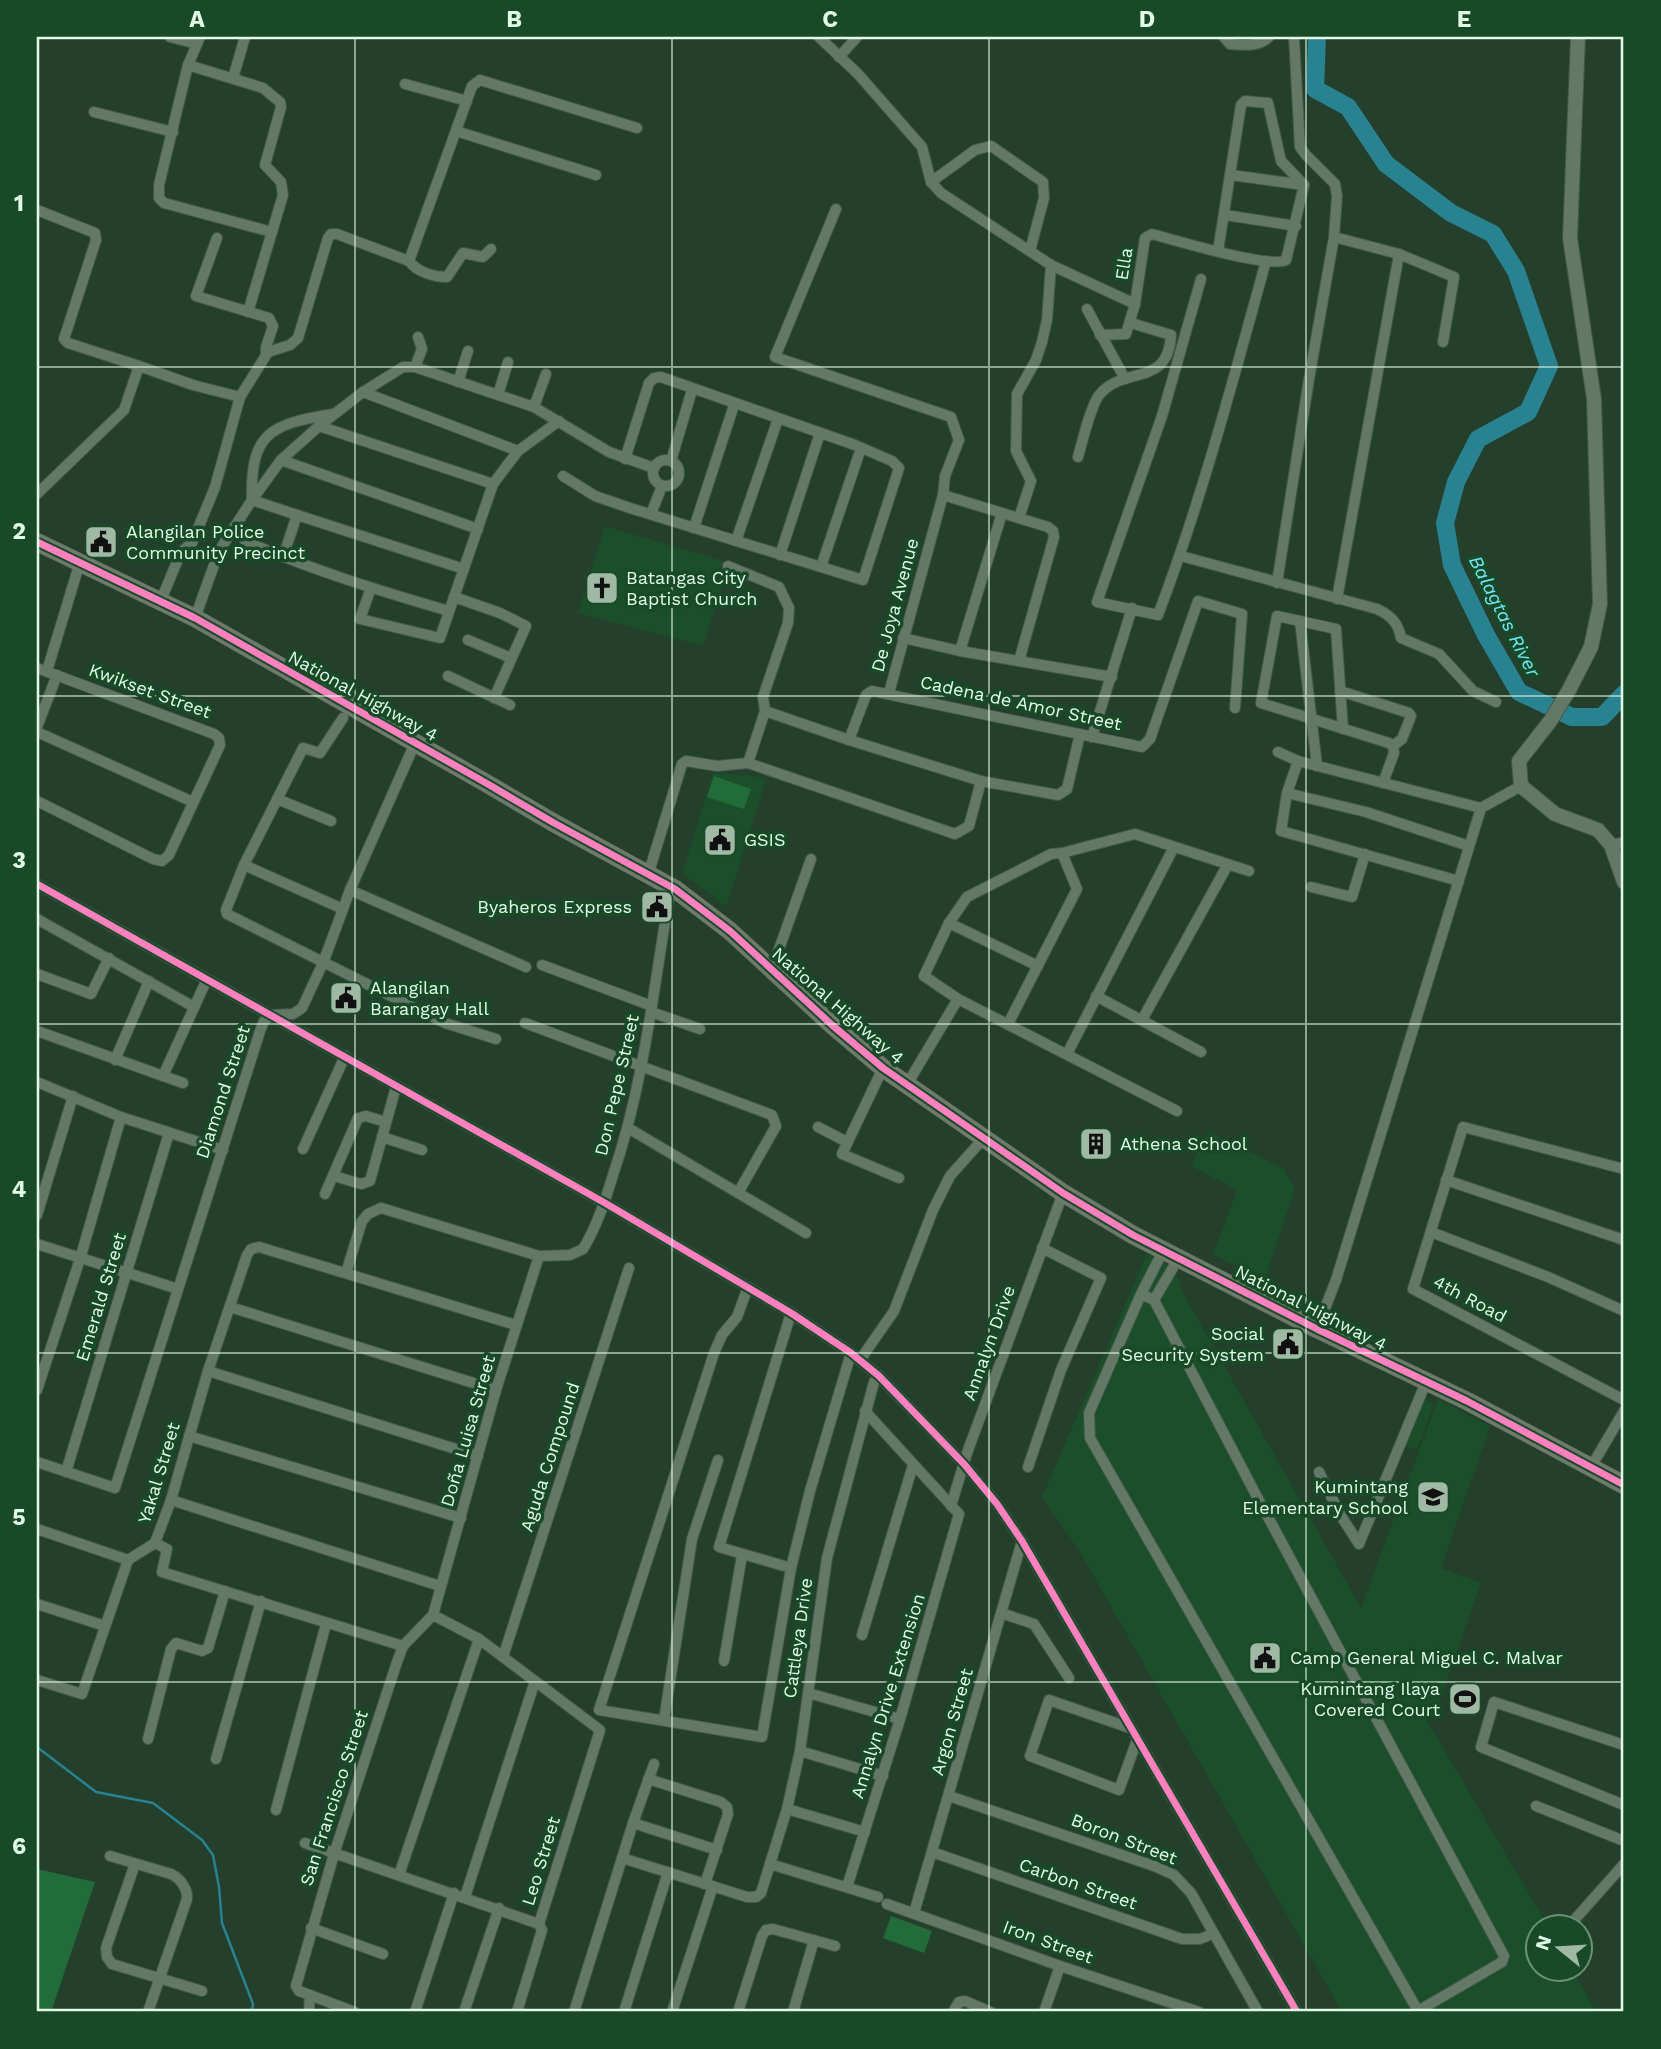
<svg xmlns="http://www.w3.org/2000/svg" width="1661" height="2049" viewBox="0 0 1661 2049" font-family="'Work Sans',sans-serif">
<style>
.built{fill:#1a4f2a}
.green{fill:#226c3a}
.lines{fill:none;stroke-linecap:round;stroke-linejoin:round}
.stream{stroke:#28828f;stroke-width:2.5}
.river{stroke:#28828f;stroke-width:18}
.minor-casing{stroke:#435849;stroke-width:12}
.tertiary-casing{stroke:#435849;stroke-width:16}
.primary-casing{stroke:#435849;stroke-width:19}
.minor{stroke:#647868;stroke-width:10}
.tertiary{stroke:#647868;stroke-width:14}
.primary{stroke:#6f7a6c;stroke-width:18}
.cycleway-casing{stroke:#194a27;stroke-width:11}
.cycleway{stroke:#ff80c0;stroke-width:7}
.grid{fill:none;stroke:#e1fbe5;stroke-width:2;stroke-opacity:0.55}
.labels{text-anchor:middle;stroke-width:7;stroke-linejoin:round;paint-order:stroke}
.street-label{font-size:18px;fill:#e1fbe5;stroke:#194a27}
.poi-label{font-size:18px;fill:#e1fbe5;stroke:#194a27;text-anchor:start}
.water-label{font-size:19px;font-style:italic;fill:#73e5f9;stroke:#194a27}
.neatline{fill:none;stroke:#e1fbe5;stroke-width:2.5}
.grid-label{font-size:23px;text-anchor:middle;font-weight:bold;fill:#e1fbe5}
</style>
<rect width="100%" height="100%" fill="#243f2c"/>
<g class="built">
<polygon points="605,526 730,563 703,646 578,613"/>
<polygon points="713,773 751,775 766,780 726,907 695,882 682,875"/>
<polygon points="1208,1131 1284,1169 1295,1189 1265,1279 1213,1255 1237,1190 1191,1166"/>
<polygon points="1147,1254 1174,1268 1183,1293 1361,1608 1438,1399 1490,1426 1441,1568 1481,1583 1438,1705 1419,1707 1548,1926 1538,1926 1538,1968 1572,1969 1596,2012 1342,2012 1080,1552 1042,1497"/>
<polygon points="1424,1400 1434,1404 1417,1450 1406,1446"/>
</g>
<g class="green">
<polygon points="714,776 751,789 744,809 707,797"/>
<polygon points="37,1869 95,1882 51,2012 37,2012"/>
<polygon points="891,1916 932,1931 924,1953 883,1938"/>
</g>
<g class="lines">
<polyline class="stream" points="37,1747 96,1792 153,1803 202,1840 213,1855 219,1887 222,1923 253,2004 252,2012"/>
<polyline class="river" points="1317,37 1315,89 1348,107 1386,164 1451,213 1493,234 1516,271 1549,366 1528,412 1478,439 1456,482 1445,523 1452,565 1486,635 1519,692 1572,717 1602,717 1624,694"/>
<defs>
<g id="minor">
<polyline points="170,37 197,44"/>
<polyline points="200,37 188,65 159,185 159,198 164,203 272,232"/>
<path d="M819,37L858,74L922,147L931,182L941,193L1051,265L1135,304L1145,238L1152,234C1174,240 1271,269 1286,260L1304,185L1281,161L1268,103L1245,101L1241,105L1218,251"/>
<path d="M1224,37L1230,44C1243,45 1259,47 1269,37"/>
<polyline points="839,57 857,37"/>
<polyline points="188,65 263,88 280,102 281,107 265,165 281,182 283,195 248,312"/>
<polyline points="233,78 245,37"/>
<polyline points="405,84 467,101"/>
<polyline points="94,112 173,132"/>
<polyline points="456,131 596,175"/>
<polyline points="1231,175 1304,185"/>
<polyline points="931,182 975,150 991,146 1043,182 1044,198 1030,251"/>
<polyline points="836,209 775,357 951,417 959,440 945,476 943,495 889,693"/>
<polyline points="37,210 95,233 96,240 64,339 68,343 139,366"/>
<polyline points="1225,215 1296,226"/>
<polyline points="1334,237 1399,254 1454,277 1443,342"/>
<polyline points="217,238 196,296 269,318 273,326 266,347 266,355"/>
<path d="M409,261C417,272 434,277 447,277L463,253L483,257L491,249"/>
<path d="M1201,279L1162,416L1097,602L1158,615C1202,499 1233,380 1266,261"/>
<polyline points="1087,309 1125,379"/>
<polyline points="1100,335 1126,334 1135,304"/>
<polyline points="415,367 422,349 418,337"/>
<polyline points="458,382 468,351"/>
<polyline points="363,392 518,451"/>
<polyline points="498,395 508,362"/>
<polyline points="534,407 546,374"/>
<polyline points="319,426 493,484"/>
<path d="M1078,457C1082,443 1091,404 1100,394C1125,365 1168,388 1171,335L1131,323"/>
<circle cx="666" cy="473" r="13"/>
<polyline points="281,460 478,529"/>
<polyline points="671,461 692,390"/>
<polyline points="563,476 595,496 630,508 863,580 899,468 892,461 855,445 661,377 654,378 649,383 625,459"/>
<polyline points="37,494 124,410 139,366 193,385 240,397 268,352 290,345 298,338 328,238 331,234 337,234 409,261 472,86 480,80 637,128"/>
<polyline points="943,495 1048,527 1053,531 1054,537 1019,661"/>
<polyline points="651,514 662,486"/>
<polyline points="297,515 464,569"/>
<polyline points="1019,518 1031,481 1016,451 1017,394 1036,360 1042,342 1047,320 1051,265"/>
<polyline points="694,528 734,405"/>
<path d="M245,541C312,570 380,591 449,611"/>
<polyline points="736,541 778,419"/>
<polyline points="780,555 820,433"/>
<path d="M1181,556L1377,609C1390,615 1398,622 1401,638L1439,654L1473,691L1496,702"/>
<path d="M283,557L297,515L252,500C250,433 270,424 333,414"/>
<polyline points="728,566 779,587 789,608 788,623 763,697 765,711 748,763"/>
<polyline points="821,567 861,448"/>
<polyline points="1277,583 1309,379 1334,237 1337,196 1335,184 1306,155 1300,147 1294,37"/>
<polyline points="371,588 360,619 440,638 493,484 518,451 559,421"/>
<polyline points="454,597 500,613 526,626 494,698"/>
<polyline points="1337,599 1399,254"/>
<polyline points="161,600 181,552 192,543 215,487 240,397"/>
<polyline points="195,618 219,551 252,500 281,460 319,426 363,392 403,367 415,367 534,407 609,452 654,468"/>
<polyline points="1300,621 1317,766"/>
<polyline points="903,638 960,651 1112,677"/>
<polyline points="468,640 511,658"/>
<polyline points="960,651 1002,513"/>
<polyline points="37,668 214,734 219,738 220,745 169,855 162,861 153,859 37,801"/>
<polyline points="47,671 80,562"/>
<polyline points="448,676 510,705"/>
<polyline points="1340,691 1409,713 1411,716 1402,739 1393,746"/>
<polyline points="765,711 849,740 981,781 1058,795 1067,789 1080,734"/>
<polyline points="343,718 320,753 303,748 244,865 226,910 227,914 445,1023 496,1039"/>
<polyline points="37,727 57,675"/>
<polyline points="1343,729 1336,629 1277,616 1261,703 1389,743 1393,746 1394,753 1383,783"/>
<polyline points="37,732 193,802"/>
<polyline points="1092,737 1132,608"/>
<polyline points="849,740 866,695 872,691 1142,747 1150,739 1198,601 1242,614 1235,708"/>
<polyline points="1278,752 1298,761 1481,808 1521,786"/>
<polyline points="1298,761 1287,793 1281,831 1459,881"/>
<polyline points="1287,793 1366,812 1469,846"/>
<polyline points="277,799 331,821"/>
<polyline points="1611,845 1624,842"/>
<polyline points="244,865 343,909"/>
<polyline points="648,875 682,764 686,761 717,766 748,763 955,834 969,826 981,781"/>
<polyline points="37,884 605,1203 791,1313 851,1353 879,1376 964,1464 997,1504 1022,1541 1297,2012"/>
<polyline points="1311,887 1352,897 1365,854"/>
<polyline points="350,890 526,967"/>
<polyline points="37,919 194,1007"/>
<polyline points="949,923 1038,966"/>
<polyline points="542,965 652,1006"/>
<polyline points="772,969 811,859"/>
<polyline points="37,974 91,994 109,958"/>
<polyline points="1096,996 1201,1052"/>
<polyline points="651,1012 700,1029"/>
<polyline points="1142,1020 1227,866"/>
<polyline points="525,1023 772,1115 776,1126 738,1193"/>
<polyline points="1008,1024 1077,889 1062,853"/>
<polyline points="37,1031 183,1083"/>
<polyline points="1067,1054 1174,847"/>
<polyline points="115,1060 149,981"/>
<polyline points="883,1068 842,1154 899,1178"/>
<polyline points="163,1076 207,979"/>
<polyline points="37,1082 121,1117 223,1150"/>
<polyline points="906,1086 958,999"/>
<polyline points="1177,1111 958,999 924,976 949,923 967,897 1051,854 1062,853 1135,834 1249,871"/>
<polyline points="818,1127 847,1142"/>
<polyline points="628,1128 806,1233"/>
<polyline points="382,1137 422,1150"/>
<polyline points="303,1149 345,1056"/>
<polyline points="1624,1169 1463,1127 1413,1289 1624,1400"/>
<polyline points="334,1176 361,1184 370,1181 396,1087"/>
<polyline points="1446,1180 1624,1240"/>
<polyline points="325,1194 358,1118 366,1116 386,1122"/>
<polyline points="37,1215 73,1096"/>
<polyline points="1431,1232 1548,1277 1624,1311"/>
<polyline points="37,1244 178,1289"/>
<path d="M346,1273L362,1221L368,1214L381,1208L539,1256L570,1255L583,1249C597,1226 605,1201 613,1175C645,1081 654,983 671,886"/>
<polyline points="748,1287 737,1317 722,1335 714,1353 599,1710 762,1737 791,1568 810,1491 851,1353"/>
<polyline points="1141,1294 1154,1300 1254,1491 1504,1956 1502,1962 1418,2011 1090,1438 1089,1413 1141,1294 1163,1251"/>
<polyline points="1154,1300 1178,1259"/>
<polyline points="230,1307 496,1390"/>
<polyline points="791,1313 719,1547 791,1568"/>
<polyline points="1317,1329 1336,1280 1481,808"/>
<polyline points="860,1360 894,1311 933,1210 950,1176 983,1139"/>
<polyline points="208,1371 478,1456"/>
<polyline points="37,1390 80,1259 121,1117"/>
<polyline points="189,1436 461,1518"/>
<polyline points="37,1462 115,1488 260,1031 264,1021 272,1015 293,1014 302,1008 323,963 350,890 415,743"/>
<polyline points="1028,1467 1061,1370 1101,1278 1042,1248"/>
<polyline points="1591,1467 1624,1411"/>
<polyline points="66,1472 169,1133"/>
<polyline points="1319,1472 1341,1516 1359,1544 1426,1382"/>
<polyline points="171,1500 440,1586"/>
<polyline points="951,1506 967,1453 1063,1193"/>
<polyline points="37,1529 128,1560"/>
<polyline points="155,1543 167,1549 162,1572 403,1646"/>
<polyline points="37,1604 105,1626"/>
<polyline points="1001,1613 1034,1624 1069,1678"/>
<polyline points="433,1615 479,1639 600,1730 539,1924 542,1930 517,2012"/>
<polyline points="862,1635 913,1465"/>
<polyline points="503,1657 629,1268"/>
<polyline points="724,1661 742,1555"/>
<polyline points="37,1680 82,1694 128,1560 155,1543 171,1500 208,1371 247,1255 251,1249 259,1247 516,1325"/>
<polyline points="808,1693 900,1719"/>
<polyline points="664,1720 692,1539 718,1460"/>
<polyline points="1130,1728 1049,1700 1030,1756 1119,1790 1137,1740"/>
<polyline points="148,1739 171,1649 176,1643 202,1651 208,1648 225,1591"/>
<polyline points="1624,1745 1494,1702 1481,1747 1624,1805"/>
<polyline points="800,1751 883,1776"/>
<polyline points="216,1759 261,1601"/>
<polyline points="648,1779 721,1802 727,1807 728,1814 705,1884"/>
<polyline points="949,1796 1154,1866 1174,1875 1191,1893 1258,2012"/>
<polyline points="1536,1806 1624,1841"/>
<polyline points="787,1809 865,1832"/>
<polyline points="276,1810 326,1624"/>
<polyline points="633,1823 717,1850"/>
<polyline points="305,1843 539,1924"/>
<polyline points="932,1852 1182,1939 1200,1939 1212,1934"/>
<path d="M110,1856L171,1874C180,1878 188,1889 187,1899L148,2012"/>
<polyline points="622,1858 747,1897 756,1897 761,1893 787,1809 800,1751 827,1558 874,1382"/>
<polyline points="135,1864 106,1948 107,1957 112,1964 202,1991"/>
<polyline points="770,1864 878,1897"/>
<polyline points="399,1875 479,1639"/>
<polyline points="847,1887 900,1719 959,1514 865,1411"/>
<polyline points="465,1897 535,1681"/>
<polyline points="887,1904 1060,1966 1199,2012"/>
<polyline points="914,1913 1022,1541"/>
<polyline points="1569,1926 1624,1864"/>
<polyline points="311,1928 383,1954"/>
<polyline points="309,2012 310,1995"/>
<polyline points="355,2012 299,1991 296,1986 334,1854 397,1662 403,1646 433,1615 496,1390 539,1256"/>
<polyline points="415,2012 454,1893"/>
<polyline points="464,2012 499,1908"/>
<polyline points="574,2012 633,1823 654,1764"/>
<polyline points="624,2012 668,1872"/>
<polyline points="672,2012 713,1886"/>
<polyline points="738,2012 762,1936 766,1930 773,1929 835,1946"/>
<polyline points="793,2012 814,1940"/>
<polyline points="953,2012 959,2002 965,2001 991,2012"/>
<polyline points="1044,2012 1060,1966"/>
</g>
<polyline id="tertiary" points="1578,37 1570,238 1594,399 1600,604 1591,647 1569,690 1551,720 1519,761 1521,786 1555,814 1598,830 1611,845 1624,882"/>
<polyline id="primary" points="37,542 195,618 486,783 554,823 675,889 730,931 832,1025 883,1068 1063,1193 1133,1235 1317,1329 1467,1401 1624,1485"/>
</defs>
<use href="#minor" class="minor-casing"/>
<use href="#tertiary" class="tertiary-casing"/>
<use href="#primary" class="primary-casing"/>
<use href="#minor" class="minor"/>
<use href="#tertiary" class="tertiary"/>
<use href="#primary" class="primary"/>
<defs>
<g id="cycleway">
<polyline points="37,542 195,618 486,783 554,823 675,889 730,931 832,1025 883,1068 1063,1193 1133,1235 1317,1329 1467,1401 1624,1485"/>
<polyline points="37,884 605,1203 791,1313 851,1353 879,1376 964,1464 997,1504 1022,1541 1297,2012"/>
</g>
</defs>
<use href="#cycleway" class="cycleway-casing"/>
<use href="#cycleway" class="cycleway"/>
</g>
<path class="grid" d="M355,37V2012M672,37V2012M989,37V2012M1306,37V2012M37,367H1624M37,696H1624M37,1024H1624M37,1353H1624M37,1682H1624"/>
<defs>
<symbol id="civic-square" viewBox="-11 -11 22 22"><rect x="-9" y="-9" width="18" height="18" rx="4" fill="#9fb9a4" stroke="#194a27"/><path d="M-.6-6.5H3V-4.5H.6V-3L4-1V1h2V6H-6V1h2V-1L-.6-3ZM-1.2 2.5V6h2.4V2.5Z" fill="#111"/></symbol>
<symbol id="church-square" viewBox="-11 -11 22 22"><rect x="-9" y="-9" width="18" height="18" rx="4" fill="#9fb9a4" stroke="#194a27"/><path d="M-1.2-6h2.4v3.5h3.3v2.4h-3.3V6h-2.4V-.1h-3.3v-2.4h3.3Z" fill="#111"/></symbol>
<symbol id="building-square" viewBox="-11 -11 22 22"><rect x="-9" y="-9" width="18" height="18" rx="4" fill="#9fb9a4" stroke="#194a27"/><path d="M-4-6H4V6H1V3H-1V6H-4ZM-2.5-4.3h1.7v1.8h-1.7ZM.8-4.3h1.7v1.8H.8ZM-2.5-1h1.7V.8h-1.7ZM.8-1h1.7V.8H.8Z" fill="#111"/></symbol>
<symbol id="school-square" viewBox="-11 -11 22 22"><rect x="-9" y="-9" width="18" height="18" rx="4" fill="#9fb9a4" stroke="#194a27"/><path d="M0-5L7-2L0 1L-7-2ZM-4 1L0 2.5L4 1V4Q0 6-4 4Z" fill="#111"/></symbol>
<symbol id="stadium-square" viewBox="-11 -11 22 22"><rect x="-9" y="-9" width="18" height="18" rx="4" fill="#9fb9a4" stroke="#194a27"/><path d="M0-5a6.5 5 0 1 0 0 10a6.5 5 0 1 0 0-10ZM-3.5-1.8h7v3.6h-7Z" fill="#111"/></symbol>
</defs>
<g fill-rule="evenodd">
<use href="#civic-square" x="82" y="523" width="38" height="38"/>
<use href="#church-square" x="583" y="569" width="38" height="38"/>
<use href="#civic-square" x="701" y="821" width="38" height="38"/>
<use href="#civic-square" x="638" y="888" width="38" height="38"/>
<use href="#civic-square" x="327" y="979" width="38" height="38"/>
<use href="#building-square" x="1077" y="1125" width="38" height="38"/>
<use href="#civic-square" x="1269" y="1325" width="38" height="38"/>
<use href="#school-square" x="1414" y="1478" width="38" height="38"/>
<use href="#civic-square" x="1246" y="1639" width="38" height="38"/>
<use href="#stadium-square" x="1446" y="1680" width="38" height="38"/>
</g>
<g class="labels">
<g class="street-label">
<text transform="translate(1124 264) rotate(-81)" y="6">Ella</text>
<text transform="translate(895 605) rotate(-75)" y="6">De Joya Avenue</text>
<text transform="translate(150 691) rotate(20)" y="6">Kwikset Street</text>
<text transform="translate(363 696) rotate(29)" y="6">National Highway 4</text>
<text transform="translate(1021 703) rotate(12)" y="6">Cadena de Amor Street</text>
<text transform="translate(838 1006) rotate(41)" y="6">National Highway 4</text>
<text transform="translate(617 1085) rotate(-77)" y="6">Don Pepe Street</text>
<text transform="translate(223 1092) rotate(-72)" y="6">Diamond Street</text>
<text transform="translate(101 1297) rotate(-73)" y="6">Emerald Street</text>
<text transform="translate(1470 1299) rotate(28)" y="6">4th Road</text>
<text transform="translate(1311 1308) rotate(27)" y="6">National Highway 4</text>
<text transform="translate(989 1343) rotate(-70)" y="6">Annalyn Drive</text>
<text transform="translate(468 1431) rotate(-74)" y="6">Doña Luisa Street</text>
<text transform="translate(550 1457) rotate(-72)" y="6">Aguda Compound</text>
<text transform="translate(159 1473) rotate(-73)" y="6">Yakal Street</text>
<text transform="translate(798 1638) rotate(-82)" y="6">Cattleya Drive</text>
<text transform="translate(888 1696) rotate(-73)" y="6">Annalyn Drive Extension</text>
<text transform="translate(952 1722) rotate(-74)" y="6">Argon Street</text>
<text transform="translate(334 1798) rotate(-72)" y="6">San Francisco Street</text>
<text transform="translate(1124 1839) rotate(21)" y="6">Boron Street</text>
<text transform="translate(541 1861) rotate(-73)" y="6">Leo Street</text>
<text transform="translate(1078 1884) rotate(19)" y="6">Carbon Street</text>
<text transform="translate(1048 1942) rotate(20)" y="6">Iron Street</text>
</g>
<g class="poi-label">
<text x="126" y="538">Alangilan Police<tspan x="126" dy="21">Community Precinct</tspan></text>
<text x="626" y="584">Batangas City<tspan x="626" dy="21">Baptist Church</tspan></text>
<text x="744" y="846">GSIS</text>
<text x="632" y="913" text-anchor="end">Byaheros Express</text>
<text x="370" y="994">Alangilan<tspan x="370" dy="21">Barangay Hall</tspan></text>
<text x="1120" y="1150">Athena School</text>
<text x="1264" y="1340" text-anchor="end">Social<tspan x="1264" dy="21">Security System</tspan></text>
<text x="1408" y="1493" text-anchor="end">Kumintang<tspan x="1408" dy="21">Elementary School</tspan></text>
<text x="1290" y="1664">Camp General Miguel C. Malvar</text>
<text x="1440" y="1695" text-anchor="end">Kumintang Ilaya<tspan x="1440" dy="21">Covered Court</tspan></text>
</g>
<g class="water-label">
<text transform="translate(1505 616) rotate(63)" y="7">Balagtas River</text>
</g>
</g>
<rect width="1661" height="2049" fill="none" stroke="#194a27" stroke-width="77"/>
<g transform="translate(1559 1948) rotate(288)"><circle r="33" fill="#194a27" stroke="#699173" stroke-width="2"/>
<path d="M0-5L12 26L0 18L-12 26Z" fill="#9fb9a4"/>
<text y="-10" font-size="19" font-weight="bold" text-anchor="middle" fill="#e1fbe5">N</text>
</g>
<rect x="38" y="38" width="1584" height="1972" class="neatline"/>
<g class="grid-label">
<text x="197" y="27">A</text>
<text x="514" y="27">B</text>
<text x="830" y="27">C</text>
<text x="1147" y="27">D</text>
<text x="1464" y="27">E</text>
<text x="19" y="211">1</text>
<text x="19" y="539">2</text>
<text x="19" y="868">3</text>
<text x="19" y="1197">4</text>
<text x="19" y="1525">5</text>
<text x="19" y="1854">6</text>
</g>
</svg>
